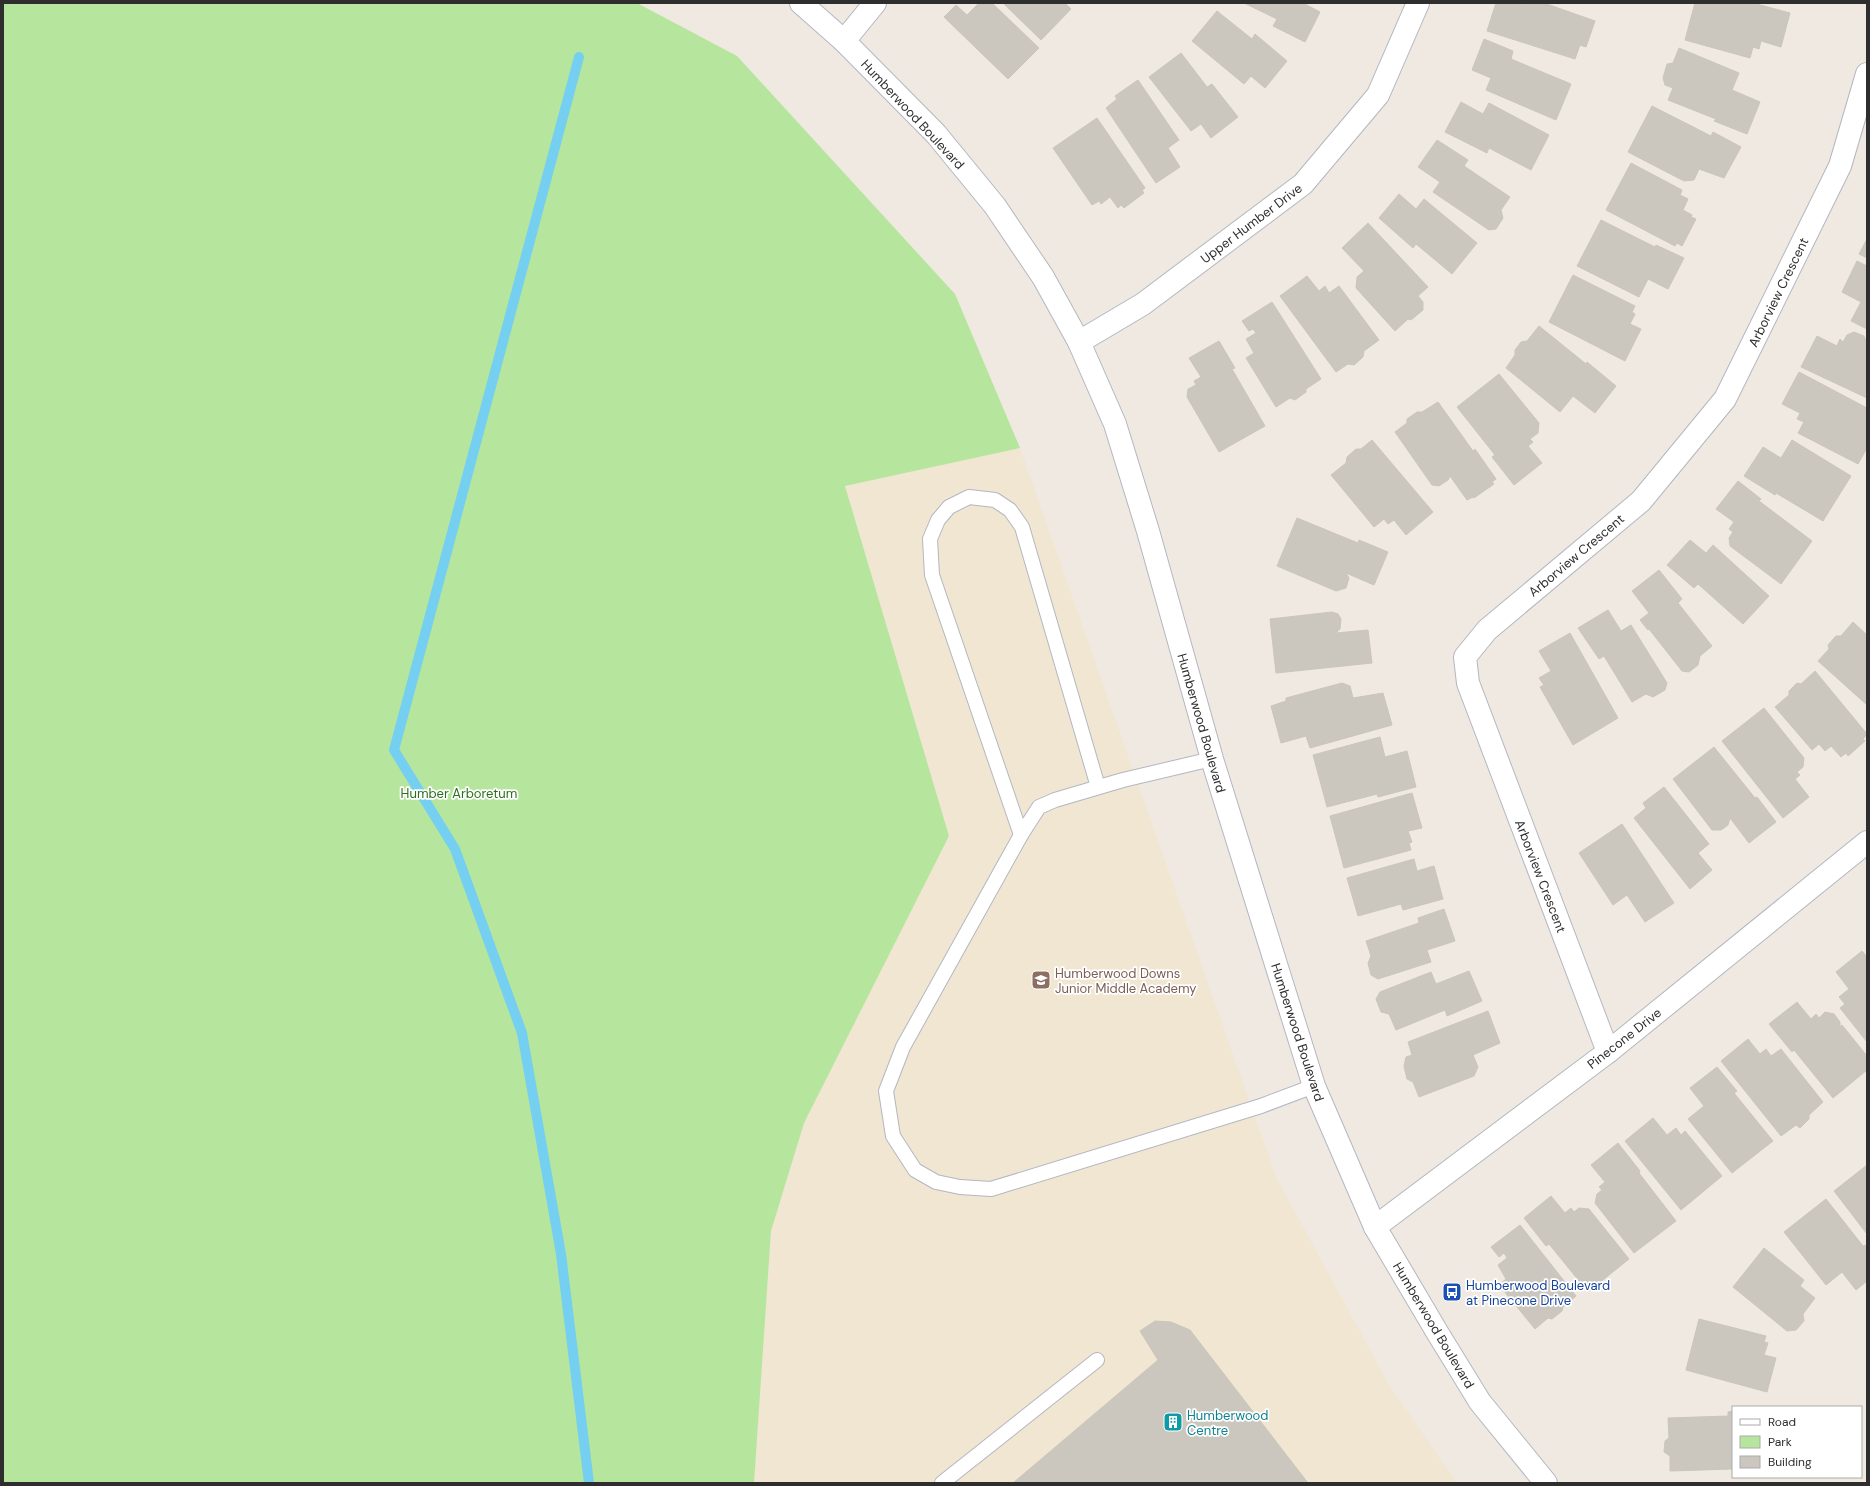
<svg xmlns="http://www.w3.org/2000/svg" width="1870" height="1486" viewBox="0 0 1870 1486" font-family="'DM Sans',sans-serif">
<style>
.education{fill:#f0e6d1}
.green{fill:#b6e59e}
.lines{fill:none;stroke-linecap:round;stroke-linejoin:round}
.stream{stroke:#75cff0;stroke-width:10}
.building{fill:#cbc7bf;stroke:#cbc5ba}
.lane-casing{stroke:#b4b7c1;stroke-width:16}
.street-casing{stroke:#b4b7c1;stroke-width:24}
.secondary-casing{stroke:#b4b7c1;stroke-width:24}
.lane{stroke:#fff;stroke-width:14}
.street{stroke:#fff;stroke-width:22}
.secondary{stroke:#fff;stroke-width:22}
.labels{text-anchor:middle;stroke-width:3.5;stroke-linejoin:round;paint-order:stroke}
.street-label{font-size:13px;fill:#2e2e2e;stroke:#fff}
.park-label{font-size:13px;fill:#2c6e1b;stroke:#fff}
.education-label{font-size:13px;fill:#785e54;stroke:#fff;text-anchor:start}
.transit-label{font-size:13px;fill:#164399;stroke:#fff;text-anchor:start}
.culture-label{font-size:13px;fill:#0d838f;stroke:#fff;text-anchor:start}
</style>
<rect width="100%" height="100%" fill="#efe9e1"/>
<polygon class="education" points="1020,448 1276,1177 1389,1385 1457,1483 754,1483 771,1231 804,1123 949,836 845,486"/>
<polygon class="green" points="3,3 637,3 737,56 955,294 1020,448 845,486 949,836 804,1123 771,1231 754,1483 3,1483"/>
<g class="lines">
<polyline class="stream" points="579,57 394,750 455,849 522,1033 561,1254 589,1483"/>
</g>
<g class="building">
<polygon points="979,3 992,3 1039,48 1008,79 944,17 956,5 967,15"/>
<polygon points="1003,3 1065,3 1071,9 1041,40"/>
<polygon points="1244,3 1303,3 1320,12 1305,42 1273,26 1277,19"/>
<polygon points="1496,3 1513,3 1521,5 1522,3 1544,3 1595,21 1586,47 1580,45 1575,59 1487,31"/>
<polygon points="1695,3 1753,3 1790,13 1781,47 1761,41 1759,49 1753,47 1750,58 1685,40"/>
<polygon points="1217,11 1252,39 1255,34 1287,61 1265,88 1251,76 1244,84 1192,41"/>
<polygon points="1484,39 1513,51 1511,59 1571,84 1556,120 1486,90 1491,78 1472,70"/>
<polygon points="1679,48 1739,73 1732,90 1760,102 1747,134 1714,121 1716,119 1668,100 1673,88 1665,85 1663,78 1667,64 1673,63"/>
<polygon points="1181,53 1207,87 1212,84 1238,117 1211,138 1201,124 1191,131 1149,77"/>
<polygon points="1138,80 1179,140 1168,148 1180,167 1156,183 1106,108 1117,99 1115,96"/>
<polygon points="1461,102 1483,114 1489,103 1549,135 1531,170 1489,148 1487,153 1445,132"/>
<polygon points="1652,106 1711,136 1713,132 1741,147 1724,178 1699,169 1694,180 1684,181 1628,152"/>
<polygon points="1097,118 1145,188 1142,190 1144,193 1124,208 1121,205 1118,208 1110,197 1101,204 1099,201 1092,205 1053,148"/>
<polygon points="1437,140 1468,160 1464,166 1510,197 1501,210 1503,218 1496,229 1489,230 1433,192 1440,182 1418,167"/>
<polygon points="1631,163 1682,190 1680,195 1688,199 1683,210 1692,215 1691,217 1696,219 1682,246 1677,243 1675,246 1606,210"/>
<polygon points="1399,194 1416,209 1424,199 1477,243 1452,274 1416,244 1413,248 1379,218"/>
<polygon points="1601,220 1655,247 1656,245 1684,258 1668,289 1648,279 1639,297 1577,266"/>
<polygon points="1368,223 1428,287 1418,296 1423,302 1423,310 1411,320 1408,319 1395,331 1356,288 1357,277 1364,271 1342,248"/>
<polygon points="1867,239 1867,258 1859,254"/>
<polygon points="1857,261 1867,266 1867,329 1851,321 1861,302 1842,292"/>
<polygon points="1573,275 1635,306 1632,312 1635,314 1630,324 1641,329 1625,361 1549,322"/>
<polygon points="1307,276 1319,291 1325,286 1329,293 1339,286 1379,340 1364,351 1363,357 1354,365 1348,364 1336,372 1280,296"/>
<polygon points="1272,302 1321,379 1306,389 1306,392 1295,400 1290,398 1276,407 1246,358 1254,353 1246,339 1256,333 1253,329 1249,331 1242,321"/>
<polygon points="1539,326 1586,364 1587,362 1616,386 1595,413 1573,396 1560,412 1506,368 1515,355 1515,350 1521,342 1527,341"/>
<polygon points="1854,332 1864,336 1866,341 1867,339 1867,398 1801,367 1817,336 1837,346 1840,339 1843,342 1847,335"/>
<polygon points="1219,341 1235,368 1232,369 1265,426 1219,452 1187,397 1188,389 1196,385 1194,381 1201,377 1189,358"/>
<polygon points="1799,372 1867,408 1867,448 1858,464 1798,433 1804,422 1797,419 1800,413 1782,404"/>
<polygon points="1499,374 1539,423 1538,433 1530,439 1533,442 1528,446 1542,463 1514,485 1492,457 1495,455 1457,407"/>
<polygon points="1438,402 1473,451 1475,449 1496,479 1492,482 1494,484 1474,498 1473,497 1467,500 1450,476 1448,480 1439,486 1432,485 1395,432 1407,423 1407,419 1417,412 1422,412"/>
<polygon points="1372,440 1433,512 1406,535 1394,520 1388,524 1384,519 1374,527 1331,475 1346,463 1347,457 1356,449 1361,449"/>
<polygon points="1792,440 1851,476 1823,521 1776,493 1775,495 1744,476 1763,447 1781,458"/>
<polygon points="1738,481 1761,499 1759,501 1812,541 1781,584 1730,546 1729,538 1733,532 1729,529 1734,522 1716,509"/>
<polygon points="1297,518 1358,543 1359,540 1388,552 1374,585 1346,573 1349,578 1346,588 1336,591 1277,566"/>
<polygon points="1690,540 1706,553 1713,545 1769,596 1743,624 1698,584 1694,588 1667,565"/>
<polygon points="1659,570 1682,599 1678,603 1712,646 1700,656 1698,665 1689,672 1682,671 1649,629 1648,630 1640,620 1649,613 1632,591"/>
<polygon points="1608,610 1621,631 1631,625 1667,683 1665,690 1653,697 1646,694 1632,702 1604,656 1599,659 1578,628"/>
<polygon points="1332,612 1338,614 1341,619 1340,629 1336,633 1368,630 1372,663 1276,673 1270,619"/>
<polygon points="1853,622 1867,635 1867,705 1818,661 1829,649 1828,645 1836,636 1841,636"/>
<polygon points="1570,633 1618,718 1573,745 1540,687 1544,685 1539,678 1551,671 1539,651"/>
<polygon points="1815,671 1867,734 1863,739 1865,741 1848,756 1846,753 1841,757 1831,746 1825,751 1819,744 1812,750 1775,707 1789,695 1789,691 1797,683 1801,684"/>
<polygon points="1342,683 1350,686 1353,698 1383,693 1392,725 1310,748 1306,736 1281,743 1271,706 1286,701 1286,698"/>
<polygon points="1764,708 1804,758 1803,767 1797,772 1800,775 1795,779 1809,797 1783,818 1722,741"/>
<polygon points="1380,737 1385,757 1407,751 1416,787 1378,797 1377,794 1327,807 1313,755"/>
<polygon points="1714,747 1755,798 1757,797 1776,822 1749,843 1730,818 1728,825 1721,830 1712,830 1673,779"/>
<polygon points="1664,787 1709,844 1698,853 1712,870 1690,889 1634,818 1646,808 1643,803"/>
<polygon points="1412,793 1422,828 1408,831 1412,842 1409,843 1411,850 1344,868 1330,816"/>
<polygon points="1622,824 1674,903 1645,922 1627,895 1613,905 1579,853"/>
<polygon points="1414,859 1417,871 1434,866 1443,899 1403,910 1401,904 1358,916 1347,878"/>
<polygon points="1444,909 1455,941 1427,950 1431,962 1378,979 1371,975 1368,963 1371,956 1366,941 1419,923 1418,918"/>
<polygon points="1862,951 1867,957 1867,1042 1840,1008 1845,1004 1839,997 1849,989 1836,972"/>
<polygon points="1469,971 1482,1001 1447,1016 1445,1010 1396,1030 1389,1014 1381,1012 1376,999 1380,992 1431,972 1436,984"/>
<polygon points="1797,1002 1811,1019 1816,1014 1819,1018 1825,1012 1834,1014 1840,1022 1840,1027 1842,1025 1867,1056 1867,1070 1833,1098 1794,1050 1792,1052 1769,1024"/>
<polygon points="1488,1011 1500,1043 1473,1055 1478,1067 1474,1076 1419,1097 1413,1082 1407,1079 1404,1066 1406,1057 1412,1055 1408,1042"/>
<polygon points="1748,1039 1760,1054 1766,1049 1771,1056 1781,1049 1823,1102 1809,1115 1809,1119 1800,1128 1796,1125 1781,1136 1721,1061"/>
<polygon points="1717,1067 1737,1091 1734,1093 1773,1141 1732,1173 1688,1119 1704,1106 1690,1088"/>
<polygon points="1653,1118 1667,1135 1676,1128 1681,1135 1685,1131 1722,1176 1681,1210 1625,1141"/>
<polygon points="1618,1143 1640,1171 1639,1173 1676,1221 1634,1253 1595,1203 1597,1194 1602,1190 1599,1187 1605,1182 1591,1165"/>
<polygon points="1867,1165 1867,1234 1834,1191"/>
<polygon points="1551,1196 1565,1213 1571,1208 1574,1212 1579,1208 1589,1209 1629,1259 1588,1292 1549,1244 1546,1246 1524,1218"/>
<polygon points="1826,1199 1863,1246 1865,1245 1867,1247 1867,1281 1856,1290 1842,1272 1826,1285 1784,1232"/>
<polygon points="1520,1225 1576,1296 1563,1307 1562,1311 1552,1319 1548,1318 1535,1329 1499,1285 1506,1279 1498,1265 1507,1258 1504,1253 1499,1257 1491,1247"/>
<polygon points="1764,1248 1804,1280 1800,1286 1815,1298 1803,1314 1804,1321 1796,1330 1787,1331 1733,1287"/>
<polygon points="1699,1319 1766,1336 1764,1342 1768,1343 1764,1355 1776,1358 1767,1392 1686,1370"/>
<polygon points="1155,1321 1171,1322 1190,1330 1308,1483 1013,1483 1158,1360 1140,1331"/>
<polygon points="1733,1411 1733,1469 1670,1471 1670,1456 1664,1452 1665,1441 1669,1438 1668,1418 1728,1416 1728,1412"/>
</g>
<g class="lines">
<defs>
<g id="lane">
<polyline points="1212,759 1123,780 1055,800 1039,807 1021,835 903,1047 886,1091 893,1136 915,1170 936,1182 960,1187 991,1189 1261,1106 1314,1086"/>
<polyline points="1021,835 932,575 930,539 938,520 949,507 969,497 995,500 1010,510 1022,527 1098,787"/>
<polyline points="942,1483 1097,1360"/>
</g>
<g id="street">
<polyline points="844,41 875,3"/>
<polyline points="1079,342 1143,304 1303,184 1378,95 1418,3"/>
<polyline points="1608,1052 1468,683 1465,657 1487,630 1641,501 1725,399 1840,166 1867,74"/>
<polyline points="1375,1227 1608,1052 1867,842"/>
</g>
<polyline id="secondary" points="801,3 844,41 936,134 995,206 1043,277 1079,342 1115,424 1148,531 1212,759 1314,1086 1375,1227 1437,1332 1480,1402 1546,1483"/>
</defs>
<use href="#lane" class="lane-casing"/>
<use href="#street" class="street-casing"/>
<use href="#secondary" class="secondary-casing"/>
<use href="#lane" class="lane"/>
<use href="#street" class="street"/>
<use href="#secondary" class="secondary"/>
</g>
<defs>
<symbol id="school-square" viewBox="-11 -11 22 22"><rect x="-9" y="-9" width="18" height="18" rx="4" fill="#8d6e63" stroke="#fff"/><path d="M0-5L7-2L0 1L-7-2ZM-4 1L0 2.5L4 1V4Q0 6-4 4Z" fill="#fff"/></symbol>
<symbol id="bus-square" viewBox="-11 -11 22 22"><rect x="-9" y="-9" width="18" height="18" rx="4" fill="#1a4fb4" stroke="#fff"/><path d="M-5-6H5V4H4V6H2V4H-2V6H-4V4H-5ZM-3.5-4V0h7V-4ZM-3.5 1.2v1.5H-2V1.2ZM2 1.2v1.5H3.5V1.2Z" fill="#fff"/></symbol>
<symbol id="building-square" viewBox="-11 -11 22 22"><rect x="-9" y="-9" width="18" height="18" rx="4" fill="#0f9aa8" stroke="#fff"/><path d="M-4-6H4V6H1V3H-1V6H-4ZM-2.5-4.3h1.7v1.8h-1.7ZM.8-4.3h1.7v1.8H.8ZM-2.5-1h1.7V.8h-1.7ZM.8-1h1.7V.8H.8Z" fill="#fff"/></symbol>
</defs>
<g fill-rule="evenodd">
<use href="#school-square" x="1030" y="969" width="22" height="22"/>
<use href="#bus-square" x="1441" y="1281" width="22" height="22"/>
<use href="#building-square" x="1162" y="1411" width="22" height="22"/>
</g>
<g class="labels">
<g class="street-label">
<text transform="translate(913 114) rotate(47)" y="5">Humberwood Boulevard</text>
<text transform="translate(1251 223) rotate(-37)" y="5">Upper Humber Drive</text>
<text transform="translate(1778 292) rotate(-64)" y="5">Arborview Crescent</text>
<text transform="translate(1576 555) rotate(-40)" y="5">Arborview Crescent</text>
<text transform="translate(1202 723) rotate(74)" y="5">Humberwood Boulevard</text>
<text transform="translate(1541 876) rotate(69)" y="5">Arborview Crescent</text>
<text transform="translate(1298 1032) rotate(72)" y="5">Humberwood Boulevard</text>
<text transform="translate(1624 1038) rotate(-38)" y="5">Pinecone Drive</text>
<text transform="translate(1434 1325) rotate(59)" y="5">Humberwood Boulevard</text>
</g>
<g class="park-label">
<text x="459" y="798">Humber Arboretum</text>
</g>
<g class="education-label">
<text x="1055" y="978">Humberwood Downs<tspan x="1055" dy="15">Junior Middle Academy</tspan></text>
</g>
<g class="transit-label">
<text x="1466" y="1290">Humberwood Boulevard<tspan x="1466" dy="15">at Pinecone Drive</tspan></text>
</g>
<g class="culture-label">
<text x="1187" y="1420">Humberwood<tspan x="1187" dy="15">Centre</tspan></text>
</g>
</g>
<rect width="1870" height="1486" fill="none" stroke="#2e2e2e" stroke-width="8"/>
<rect x="1732" y="1406" width="130" height="72" fill="#ffffff" stroke="#ababab"/>
<rect x="1740" y="1419" width="20" height="6" fill="#ffffff" stroke="#ababab"/>
<text x="1768" y="1426" font-size="12" fill="#2e2e2e">Road</text>
<rect x="1740" y="1436" width="20" height="12" fill="#b6e59e" stroke="#ababab"/>
<text x="1768" y="1446" font-size="12" fill="#2e2e2e">Park</text>
<rect x="1740" y="1456" width="20" height="12" fill="#cbc7bf" stroke="#ababab"/>
<text x="1768" y="1466" font-size="12" fill="#2e2e2e">Building</text>
</svg>
